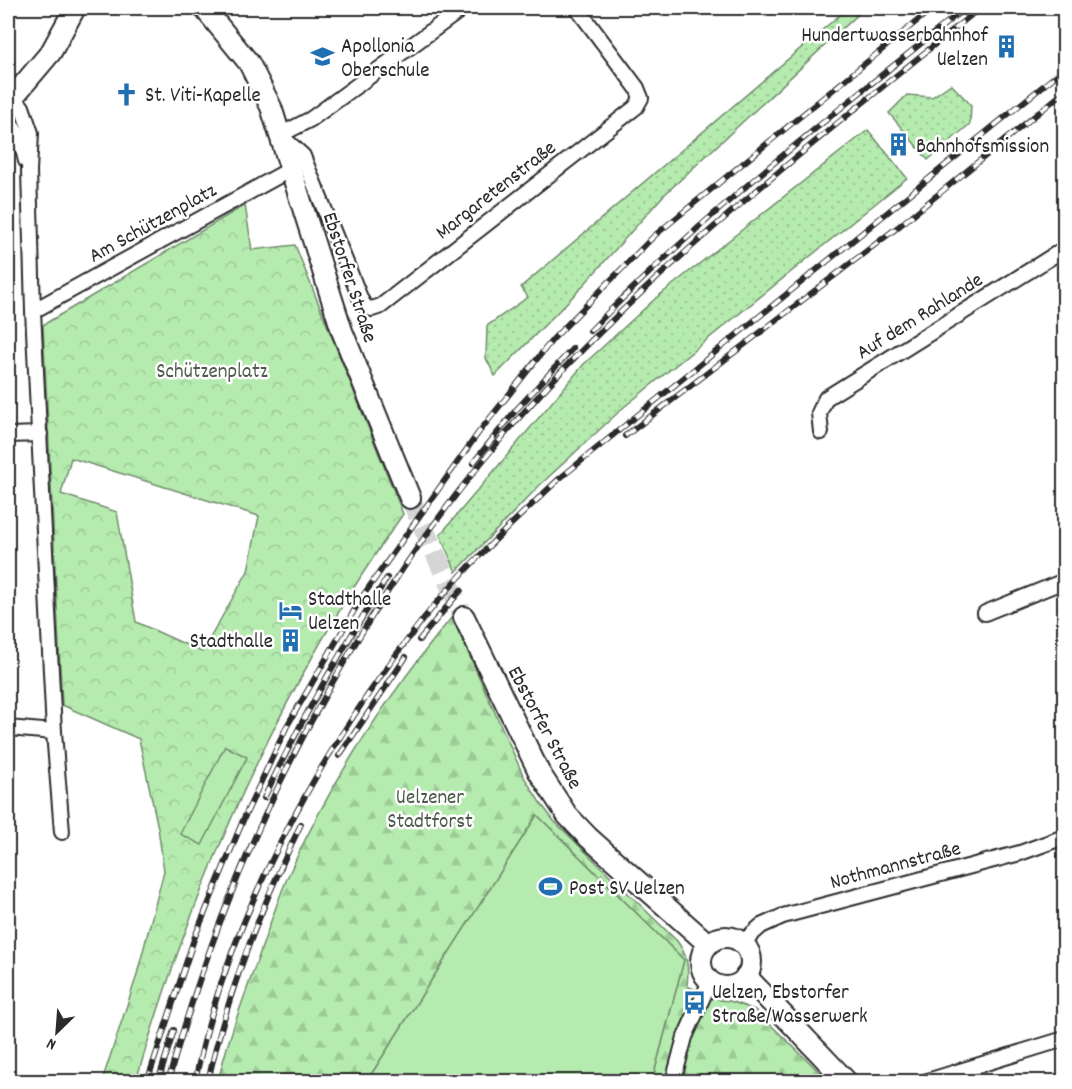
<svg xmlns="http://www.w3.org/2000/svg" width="1072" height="1089" viewBox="0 0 1072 1089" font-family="Dekko,sans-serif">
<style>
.grass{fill:url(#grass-dots);stroke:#708b6c;stroke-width:1.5}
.forest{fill:url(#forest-firs);stroke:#708b6c;stroke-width:1.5}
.park{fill:url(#park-crowns);stroke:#708b6c;stroke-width:1.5;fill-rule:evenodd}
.garden{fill:#b5ebae;stroke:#708b6c;stroke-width:1.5}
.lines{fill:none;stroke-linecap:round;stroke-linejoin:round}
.secondary-tunnel{stroke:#d5d5d5;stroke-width:20;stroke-dasharray:20 10;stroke-linecap:butt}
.street-casing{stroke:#2b2b2b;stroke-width:18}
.secondary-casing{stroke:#2b2b2b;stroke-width:24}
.street{stroke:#fff;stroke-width:14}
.secondary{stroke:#fff;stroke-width:20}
.rail-casing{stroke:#2b2b2b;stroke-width:6}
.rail{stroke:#fff;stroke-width:4;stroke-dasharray:11;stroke-linecap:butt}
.labels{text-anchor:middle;stroke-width:5;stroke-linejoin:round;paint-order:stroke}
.poi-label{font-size:21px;fill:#2b2b2b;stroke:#fff;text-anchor:start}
.street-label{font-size:21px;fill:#2b2b2b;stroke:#fff}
.park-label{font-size:21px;fill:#4e5b4c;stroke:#fff}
</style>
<defs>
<pattern id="grass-dots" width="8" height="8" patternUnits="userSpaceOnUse" patternTransform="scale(1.5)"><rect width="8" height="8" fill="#b5ebae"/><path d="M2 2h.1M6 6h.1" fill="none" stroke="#9cca96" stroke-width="1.8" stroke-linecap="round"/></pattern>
<pattern id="forest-firs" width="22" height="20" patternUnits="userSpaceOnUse" patternTransform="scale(1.5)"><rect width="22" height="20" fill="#b5ebae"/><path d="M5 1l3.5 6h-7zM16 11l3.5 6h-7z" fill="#9cca96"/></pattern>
<pattern id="park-crowns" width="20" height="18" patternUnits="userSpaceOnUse" patternTransform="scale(1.5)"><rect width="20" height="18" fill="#b5ebae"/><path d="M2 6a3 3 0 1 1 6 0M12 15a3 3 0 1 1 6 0" fill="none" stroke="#9cca96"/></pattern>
</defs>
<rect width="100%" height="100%" fill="#fff"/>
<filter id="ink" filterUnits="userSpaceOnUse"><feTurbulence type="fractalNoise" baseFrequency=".0167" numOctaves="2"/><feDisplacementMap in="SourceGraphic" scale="12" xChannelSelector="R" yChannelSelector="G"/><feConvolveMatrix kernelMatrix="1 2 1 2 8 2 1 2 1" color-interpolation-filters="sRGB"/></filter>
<g filter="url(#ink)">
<g class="grass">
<polygon points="848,8 865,8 663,196 580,289 495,376 486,358 487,326 528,297 521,287"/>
<polygon points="951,84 971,105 970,124 928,160 889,113 907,95 932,97"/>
<polygon points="868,130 907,178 624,407 540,485 456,572 440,535 584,364 656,298"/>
</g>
<path class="forest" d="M452,617L524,777L539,801L554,821L677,941C688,956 689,967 687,986L720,1000L730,1001L755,1010L829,1081H652L684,960L537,815L367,1081L218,1082C227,1041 242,1003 256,964C267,934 276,903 289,874C330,782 389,694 452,617Z"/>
<path class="park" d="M245,205L252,250L295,245L403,514C281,686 195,880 136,1081H102L136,978L164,871L158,828L139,739L62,705L43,325ZM71,458L259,516L248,571L202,652L136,622L117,512L61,494Z"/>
<g class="garden">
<polygon points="225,746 247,757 202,845 180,834"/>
<polygon points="537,815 684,960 652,1081 367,1081"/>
</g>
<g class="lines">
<polyline class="secondary-tunnel" points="410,498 464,617"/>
<defs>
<g id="street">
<polyline points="463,8 311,119 280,135 303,156 361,300 365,307 372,309 381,306 636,107 641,98 637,88 577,8"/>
<polyline points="14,97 22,107 31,133 29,171 33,311 54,732 62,832"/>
<polyline points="8,120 20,138 26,161"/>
<polyline points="33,311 291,169"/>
<polyline points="821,432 819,413 826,398 1064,249"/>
<polyline points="8,435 40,434"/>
<polyline points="985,613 1064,581"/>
<polyline points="8,728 54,732"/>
<polyline points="742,943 761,926 783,916 1020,853 1064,837"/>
<polyline points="673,1082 685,1037 710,981"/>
<polyline points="924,1082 1064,1039"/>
</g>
<g id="secondary">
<polyline points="204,8 249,63 271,107 342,331 410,498"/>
<polyline points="8,103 51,52 75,8"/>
<polyline points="464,617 539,772 567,815 588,837 708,944"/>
<circle cx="726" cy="962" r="25"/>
<polyline points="746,976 847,1082"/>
</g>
</defs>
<use href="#street" class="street-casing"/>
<use href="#secondary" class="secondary-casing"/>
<use href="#street" class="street"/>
<use href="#secondary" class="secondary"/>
<defs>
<g id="rail">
<path d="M590,331C705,212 837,112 965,8"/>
<polyline points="625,436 898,227 1064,92"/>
<polyline points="473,463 516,410 573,348"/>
<polyline points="419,640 461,590"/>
<polyline points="339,756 406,657"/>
<path d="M264,798C300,722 341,649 387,578"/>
<polyline points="147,1082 194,939 244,818 287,726 362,597 479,432 553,339 654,236 933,8"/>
<polyline points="158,1082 174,1030"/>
<path d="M168,1082C244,806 388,542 592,340C713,220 848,115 980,8"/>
<path d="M195,1082C227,918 321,749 424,618C464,568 512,523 559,479L1064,69"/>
<path d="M208,1082C227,992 261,907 301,824"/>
</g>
</defs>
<use href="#rail" class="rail-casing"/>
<use href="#rail" class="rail"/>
</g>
</g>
<defs>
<symbol id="building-bare" viewBox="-9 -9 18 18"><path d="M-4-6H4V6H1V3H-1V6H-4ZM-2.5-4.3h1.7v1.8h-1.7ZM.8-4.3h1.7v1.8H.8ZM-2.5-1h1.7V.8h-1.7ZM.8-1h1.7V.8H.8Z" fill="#1f6fb2" stroke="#fff" stroke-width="2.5" paint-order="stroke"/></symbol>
<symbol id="school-bare" viewBox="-9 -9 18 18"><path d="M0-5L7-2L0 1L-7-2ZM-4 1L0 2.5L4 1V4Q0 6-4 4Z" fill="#1f6fb2" stroke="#fff" stroke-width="2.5" paint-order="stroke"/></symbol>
<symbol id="church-bare" viewBox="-9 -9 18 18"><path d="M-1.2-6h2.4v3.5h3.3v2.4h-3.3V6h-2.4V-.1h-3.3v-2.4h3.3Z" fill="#1f6fb2" stroke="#fff" stroke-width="2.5" paint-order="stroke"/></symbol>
<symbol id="hotel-bare" viewBox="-9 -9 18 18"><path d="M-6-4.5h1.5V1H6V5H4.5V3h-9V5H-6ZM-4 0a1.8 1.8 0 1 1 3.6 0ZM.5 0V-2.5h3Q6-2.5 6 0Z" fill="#1f6fb2" stroke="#fff" stroke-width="2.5" paint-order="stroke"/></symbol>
<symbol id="stadium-bare" viewBox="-9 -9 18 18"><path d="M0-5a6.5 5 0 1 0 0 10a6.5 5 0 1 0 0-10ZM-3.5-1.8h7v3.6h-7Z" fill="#1f6fb2" stroke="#fff" stroke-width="2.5" paint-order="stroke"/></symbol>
<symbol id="bus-bare" viewBox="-9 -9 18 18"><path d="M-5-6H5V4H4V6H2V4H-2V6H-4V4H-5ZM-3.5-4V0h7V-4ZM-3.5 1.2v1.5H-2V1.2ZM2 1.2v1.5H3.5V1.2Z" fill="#1f6fb2" stroke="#fff" stroke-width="2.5" paint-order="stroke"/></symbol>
</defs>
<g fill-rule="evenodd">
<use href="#building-bare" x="990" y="30" width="33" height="33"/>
<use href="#school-bare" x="306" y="40" width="33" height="33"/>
<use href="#church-bare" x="110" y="78" width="33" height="33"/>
<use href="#building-bare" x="882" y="128" width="33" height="33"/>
<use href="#hotel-bare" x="274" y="594" width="33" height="33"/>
<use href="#building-bare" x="274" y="624" width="33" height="33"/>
<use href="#stadium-bare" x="534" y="870" width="33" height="33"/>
<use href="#bus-bare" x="678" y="986" width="33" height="33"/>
</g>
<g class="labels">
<g class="poi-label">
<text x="988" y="41" text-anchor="end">Hundertwasserbahnhof<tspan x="988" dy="24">Uelzen</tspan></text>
<text x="341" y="52">Apollonia<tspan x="341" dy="24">Oberschule</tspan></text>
<text x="145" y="101">St. Viti-Kapelle</text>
<text x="916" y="152">Bahnhofsmission</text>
<text x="308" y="605">Stadthalle<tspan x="308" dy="24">Uelzen</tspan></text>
<text x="273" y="647" text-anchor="end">Stadthalle</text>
<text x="569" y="894">Post SV Uelzen</text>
<text x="712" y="998">Uelzen, Ebstorfer<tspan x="712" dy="24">Straße/Wasserwerk</tspan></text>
</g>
<g class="street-label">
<text transform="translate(495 189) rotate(-38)" y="7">Margaretenstraße</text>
<text transform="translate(152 222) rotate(-29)" y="7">Am Schützenplatz</text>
<text transform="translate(351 277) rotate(72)" y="7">Ebstorfer Straße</text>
<text transform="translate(919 315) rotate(-32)" y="7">Auf dem Rahlande</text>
<text transform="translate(546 727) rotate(62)" y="7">Ebstorfer Straße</text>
<text transform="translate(895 864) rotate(-15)" y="7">Nothmannstraße</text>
</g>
<g class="park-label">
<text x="212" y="377">Schützenplatz</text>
<text x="430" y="803">Uelzener<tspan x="430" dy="24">Stadtforst</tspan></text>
</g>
</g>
<rect width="1072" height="1089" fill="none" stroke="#fff" stroke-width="30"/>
<rect x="15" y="15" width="1042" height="1059" fill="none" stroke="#2b2b2b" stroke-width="2" filter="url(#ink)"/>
<g transform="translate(57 1032) rotate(205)" stroke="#ffffff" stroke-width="4.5" paint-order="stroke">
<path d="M0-4.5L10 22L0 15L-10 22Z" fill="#2b2b2b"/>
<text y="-9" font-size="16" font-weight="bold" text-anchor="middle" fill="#2b2b2b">N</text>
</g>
</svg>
